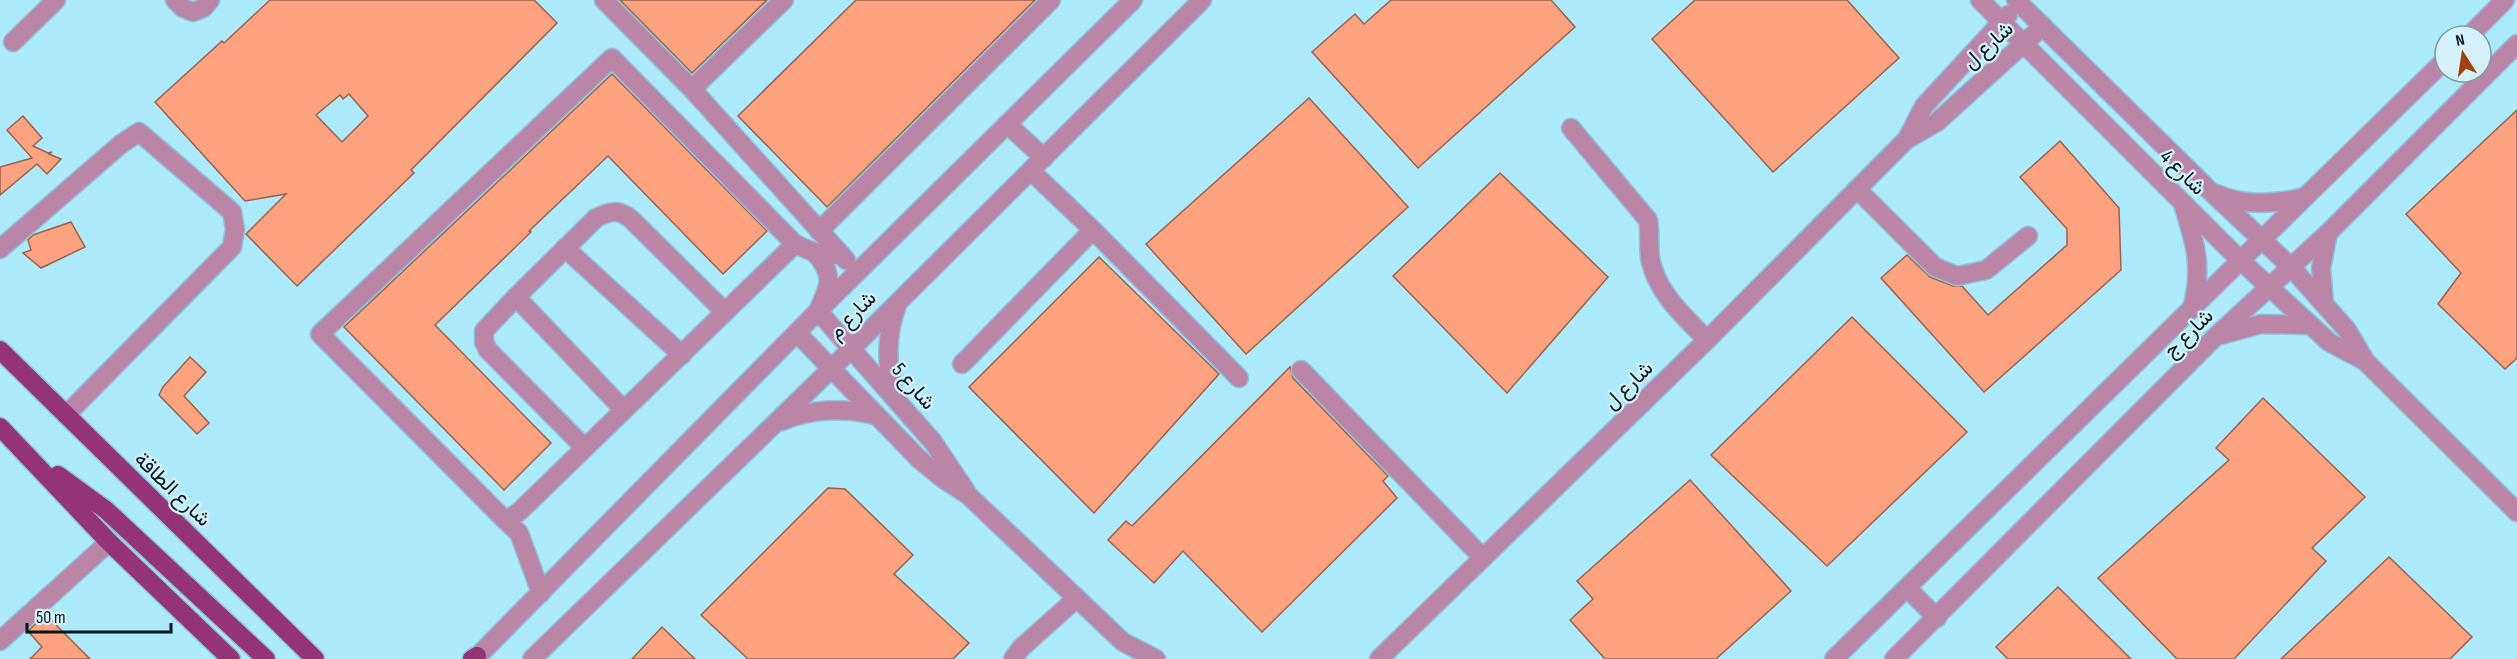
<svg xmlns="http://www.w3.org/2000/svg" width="2517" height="659" viewBox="0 0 2517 659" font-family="'Sofia Sans Condensed',Vazirmatn,sans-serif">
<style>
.building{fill:#fea280;stroke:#9b614b;stroke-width:1.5;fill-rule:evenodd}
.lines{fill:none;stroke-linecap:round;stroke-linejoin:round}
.minor-casing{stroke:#8fc4d6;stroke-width:21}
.major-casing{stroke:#8fc4d6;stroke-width:21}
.minor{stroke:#bb85a8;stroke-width:18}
.major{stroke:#943378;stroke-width:18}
.labels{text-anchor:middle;stroke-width:4.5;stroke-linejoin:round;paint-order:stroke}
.street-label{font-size:21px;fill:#01171f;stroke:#d5f2fc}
</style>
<rect width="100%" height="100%" fill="#aeeafe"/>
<g class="building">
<path d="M270,0H534L557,23L411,170L414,173L297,286L246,234L286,194L245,201L155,102L222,41L224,43ZM349,94L368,116L342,142L316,115L340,95L343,99Z"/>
<polygon points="620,0 767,0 692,73"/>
<polygon points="856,0 1035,0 827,207 738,116"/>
<polygon points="1391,0 1551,0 1575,27 1418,168 1312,52 1355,14 1364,24"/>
<polygon points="1695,0 1847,0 1899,58 1773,172 1652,39"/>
<polygon points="612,74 767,231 723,274 608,156 529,231 531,232 435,325 551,443 504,490 344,327"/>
<polygon points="1309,98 1408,207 1246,354 1146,244"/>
<polygon points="2517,110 2517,358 2505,369 2438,304 2461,273 2406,214"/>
<polygon points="23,116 42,138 33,146 48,153 52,152 49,154 61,159 47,174 37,164 0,195 0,167 32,158 7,130"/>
<polygon points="2060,141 2119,208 2121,270 1984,392 1881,278 1907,255 1930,277 1953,286 1962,286 1988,315 2067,245 2067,229 2020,177"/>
<polygon points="1500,173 1608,277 1507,393 1393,276"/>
<polygon points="71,222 85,247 41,268 23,253 31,250 28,240 33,235"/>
<polygon points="1099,257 1219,374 1094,513 969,387"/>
<polygon points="1852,317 1967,432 1827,566 1711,455"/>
<polygon points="190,357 206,372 184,396 209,423 197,434 159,395 163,387"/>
<polygon points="1290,367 1293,378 1388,476 1383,481 1397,498 1262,632 1183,551 1154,583 1108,540 1126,521 1132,526"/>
<polygon points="2263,398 2365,497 2312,548 2326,561 2234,659 2177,659 2098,578 2229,460 2216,448"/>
<polygon points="1690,480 1791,591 1716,659 1605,659 1570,620 1593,599 1577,581"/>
<polygon points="828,488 845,489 913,555 894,574 969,643 953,659 748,659 701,615"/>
<polygon points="2389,557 2472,637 2450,659 2281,659"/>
<polygon points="2058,587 2131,659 2008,659 1996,647"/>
<polygon points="46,614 60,629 90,659 30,659 42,647 28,631"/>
<polygon points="662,627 695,659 632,659"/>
</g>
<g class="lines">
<defs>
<g id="minor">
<polyline points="175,0 183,8 193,12 203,8 210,0"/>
<polyline points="604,0 692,89 846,260"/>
<polyline points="1980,0 2240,260 2329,342 2365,361"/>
<polyline points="2016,0 2208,189 2291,267 2347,330 2366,362 2517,512"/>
<polyline points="2469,36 2505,0"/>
<polyline points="13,42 56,0"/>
<polyline points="692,89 784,0"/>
<polyline points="1007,124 1044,158"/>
<path d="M1571,128L1648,220C1651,235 1647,252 1652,266C1661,297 1686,318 1707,340"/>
<polyline points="1907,139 1924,106 2008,15"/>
<polyline points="1031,171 1093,230 1239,378"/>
<polyline points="1857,189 1935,267 1957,276 1986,270 2028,236"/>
<path d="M2217,194C2245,207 2276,204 2305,197"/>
<path d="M2184,208C2196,245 2202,267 2193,305"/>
<polyline points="819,231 1051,0"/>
<polyline points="565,248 682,355"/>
<polyline points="0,249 121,144 139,132 232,212 235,229 232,247 66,415"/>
<path d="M814,252C835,274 830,286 818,311L933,442L966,491"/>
<path d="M516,297L596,218C610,211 618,209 631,219L725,312"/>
<polyline points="2324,303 2321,268 2328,233"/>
<polyline points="797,333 919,459 942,478 968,495 1123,642 1156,659"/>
<polyline points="2221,335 2261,324 2310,325"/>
<polyline points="962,364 1093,230"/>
<polyline points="1301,370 1483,558"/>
<path d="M894,395C886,363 886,336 897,305"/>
<path d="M782,421C813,408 842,408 875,415"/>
<polyline points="585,448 488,350 484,342 484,331 516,297 624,410"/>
<polyline points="506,521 320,334 612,58 795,244"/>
<polyline points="1908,589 1937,618"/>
<path d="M541,593L519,533L506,521L520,511L795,244C811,251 823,258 840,254"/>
<polyline points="0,641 109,542"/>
<polyline points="475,659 818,311 1133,0"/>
<polyline points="532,659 830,370 1202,0"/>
<polyline points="1013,659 1021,648 1077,598"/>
<polyline points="1379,659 1707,340 1906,140 1937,122 2043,26"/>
<polyline points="1834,659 2445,60"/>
<polyline points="1894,659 2214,338 2328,233 2517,44"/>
</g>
<g id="major">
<polyline points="0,350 315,659"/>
<polyline points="0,427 109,542 231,659"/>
<polyline points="58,475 106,510 266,659"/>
<polyline points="472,659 477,656"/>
</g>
</defs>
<use href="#minor" class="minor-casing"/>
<use href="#major" class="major-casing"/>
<use href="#minor" class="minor"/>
<use href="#major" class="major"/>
</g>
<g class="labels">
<g class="street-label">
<text transform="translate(1988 45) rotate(-42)" y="7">شارع ل</text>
<text transform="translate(2183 172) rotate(45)" y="7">شارع 4</text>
<text transform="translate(852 315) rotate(-46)" y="7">شارع م</text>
<text transform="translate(2188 333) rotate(-44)" y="7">شارع ج</text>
<text transform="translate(1628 385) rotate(-44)" y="7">شارع ل</text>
<text transform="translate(914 386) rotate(49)" y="7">شارع 5</text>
<text transform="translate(173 489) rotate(44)" y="7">شارع الطاقة</text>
</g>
</g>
<g transform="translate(2463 54) rotate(348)"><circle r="28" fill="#d5f2fc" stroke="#809aa4" stroke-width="1.5"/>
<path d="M0-4.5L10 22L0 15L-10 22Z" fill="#a43f12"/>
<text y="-9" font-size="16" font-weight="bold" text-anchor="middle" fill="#01171f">N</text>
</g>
<path d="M27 623v9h144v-9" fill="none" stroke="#01171f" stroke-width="3"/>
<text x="36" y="623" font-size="18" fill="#01171f" stroke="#d5f2fc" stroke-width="4.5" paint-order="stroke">50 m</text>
</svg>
